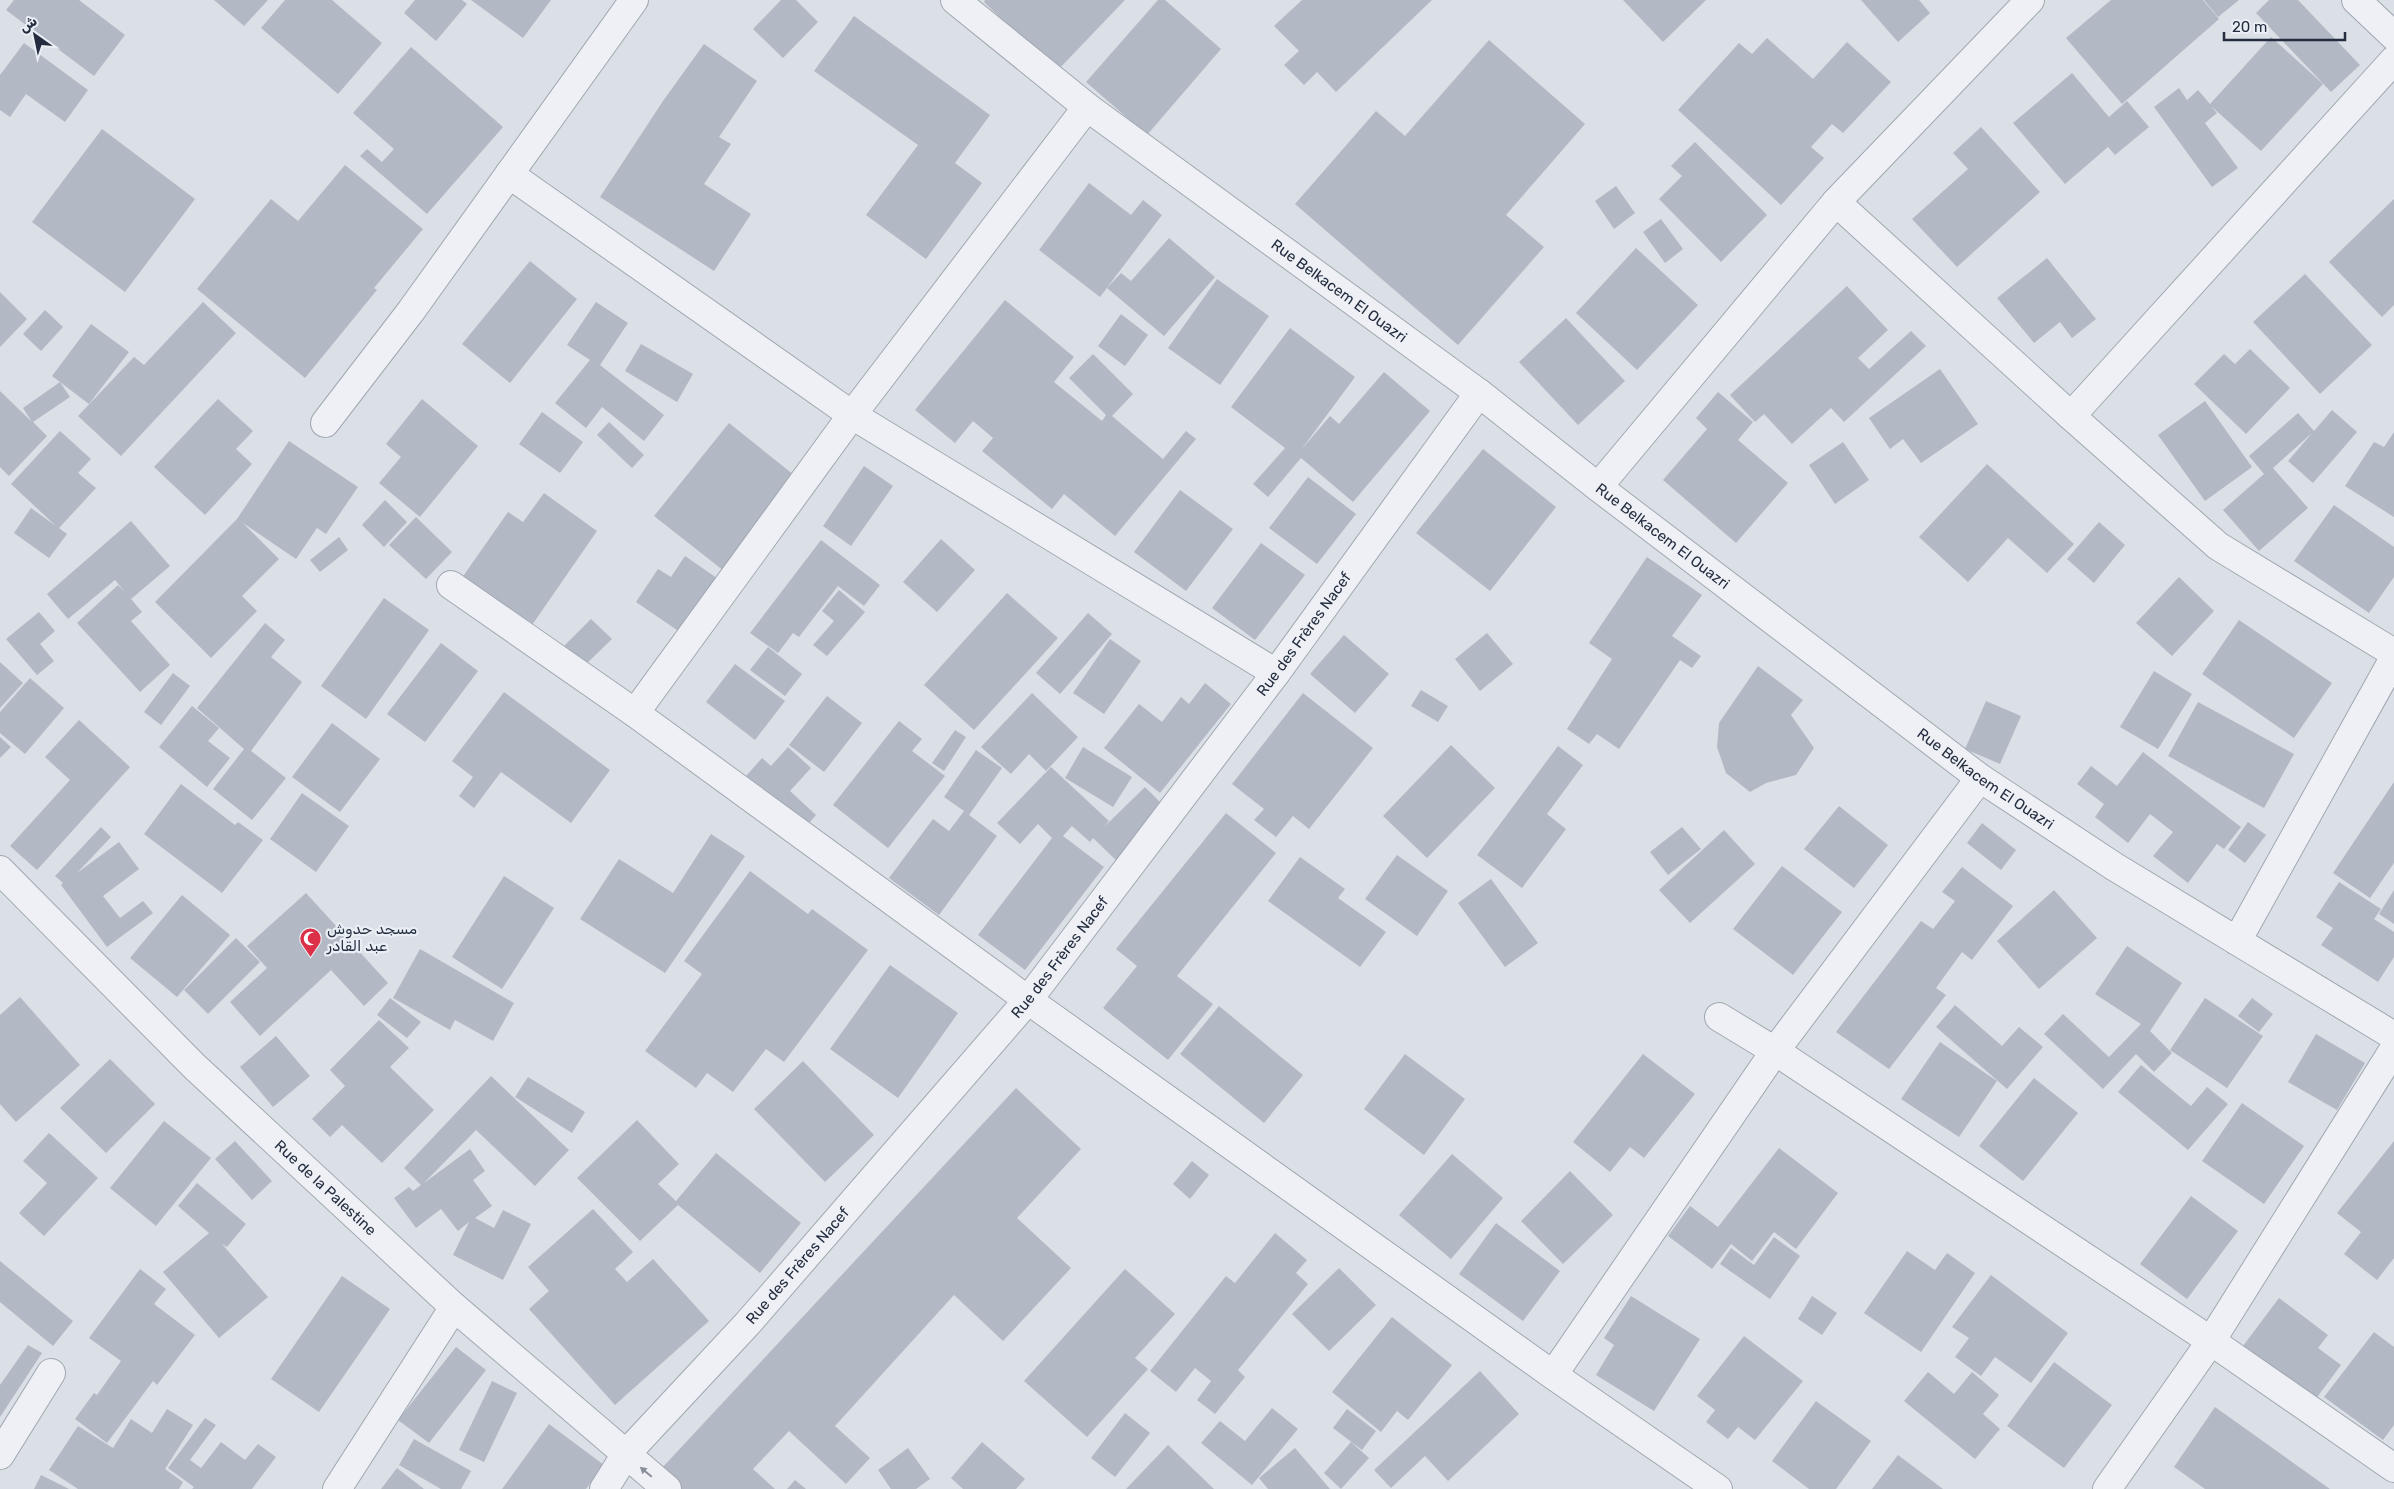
<svg xmlns="http://www.w3.org/2000/svg" width="2394" height="1489" viewBox="0 0 2394 1489" font-family="Rubik,Cairo,sans-serif">
<style>
.building{fill:#b2b9c5}
.lines{fill:none;stroke-linecap:round;stroke-linejoin:round}
.minor-casing{stroke:#a0a7b1;stroke-width:30}
.tertiary-casing{stroke:#a0a7b1;stroke-width:30}
.minor{stroke:#eef0f5;stroke-width:28}
.tertiary{stroke:#eef0f5;stroke-width:28}
.oneway{fill:#888e9a}
.labels{text-anchor:middle;stroke-width:4.5;stroke-linejoin:round;paint-order:stroke}
.street-label{font-size:15px;fill:#232d3f;stroke:#eaeff5}
.poi-label{font-size:15px;fill:#232d3f;stroke:#eaeff5;text-anchor:start}
</style>
<rect width="100%" height="100%" fill="#dbe0e7"/>
<g class="building">
<polygon points="14,0 79,0 125,35 94,76 6,10"/>
<polygon points="214,0 268,0 244,26"/>
<polygon points="285,0 332,0 382,43 338,94 261,28"/>
<polygon points="415,0 462,0 467,4 436,41 404,13"/>
<polygon points="471,0 551,0 523,38"/>
<polygon points="781,0 796,0 818,22 783,58 753,29"/>
<polygon points="985,0 1125,0 1056,72 984,2"/>
<polygon points="1158,0 1165,0 1221,49 1147,135 1086,82"/>
<polygon points="1302,0 1432,0 1336,92 1317,72 1304,85 1284,65 1299,51 1274,26"/>
<polygon points="1623,0 1706,0 1663,42"/>
<polygon points="1861,0 1919,0 1930,13 1898,42"/>
<polygon points="2111,0 2203,0 2219,19 2122,104 2066,38"/>
<polygon points="2204,0 2239,0 2218,17"/>
<polygon points="2269,0 2298,0 2360,65 2331,92 2256,13"/>
<polygon points="854,16 990,115 955,163 982,183 926,259 866,215 918,145 814,71"/>
<polygon points="2271,37 2323,84 2261,151 2211,106 2217,113 2205,123 2238,168 2212,187 2154,107 2179,88 2187,100 2198,90 2210,104"/>
<polygon points="1767,38 1813,79 1847,42 1891,82 1843,133 1832,124 1811,147 1824,158 1781,205 1678,110 1739,43 1752,54"/>
<polygon points="1489,40 1585,124 1506,215 1544,247 1458,345 1295,204 1376,111 1405,136"/>
<polygon points="24,43 88,90 65,122 26,94 10,117 0,110 0,75"/>
<polygon points="704,44 757,81 719,137 731,144 704,184 751,214 714,271 600,197 663,101"/>
<polygon points="411,47 503,127 427,214 360,156 367,149 382,162 394,149 353,113"/>
<polygon points="2072,73 2109,117 2127,101 2149,127 2115,155 2108,147 2065,184 2013,123"/>
<polygon points="1981,127 2040,192 1957,267 1912,219 1968,169 1953,153"/>
<polygon points="102,129 195,199 125,292 32,222"/>
<polygon points="1695,142 1767,215 1721,262 1659,199 1682,176 1671,166"/>
<polygon points="345,165 423,229 374,288 377,290 305,378 197,289 271,199 298,221"/>
<polygon points="1089,183 1131,215 1143,200 1162,215 1100,297 1039,250"/>
<polygon points="1616,186 1635,213 1614,229 1595,201"/>
<polygon points="2394,199 2394,305 2382,317 2329,262"/>
<polygon points="1661,219 1683,249 1665,263 1643,232"/>
<polygon points="1169,238 1215,277 1164,336 1107,288 1121,273 1131,281"/>
<polygon points="1636,248 1698,305 1637,370 1576,313"/>
<polygon points="2047,258 2096,319 2072,338 2060,322 2034,343 1997,298"/>
<polygon points="530,261 577,299 510,383 462,344"/>
<polygon points="2305,274 2372,345 2320,394 2253,322"/>
<polygon points="1217,279 1269,316 1220,385 1168,348"/>
<polygon points="1847,286 1888,330 1858,358 1869,369 1911,331 1926,346 1844,422 1831,408 1792,444 1764,414 1755,422 1730,395"/>
<polygon points="0,292 27,319 0,347"/>
<polygon points="1005,300 1074,357 1054,382 1102,421 1106,415 1069,378 1093,354 1133,394 1112,416 1163,459 1186,431 1196,439 1115,536 1064,494 1052,509 982,451 993,438 973,421 955,443 915,410"/>
<polygon points="203,302 236,333 121,456 78,416 134,357 144,365"/>
<polygon points="596,302 628,323 600,365 664,415 644,441 602,407 586,428 555,403 590,360 567,345"/>
<polygon points="45,310 63,327 41,351 23,334"/>
<polygon points="1121,314 1148,335 1125,366 1098,346"/>
<polygon points="1566,318 1625,381 1578,425 1519,362"/>
<polygon points="91,324 129,352 89,404 52,376"/>
<polygon points="1290,328 1355,377 1301,450 1330,416 1339,424 1384,372 1430,411 1353,502 1301,458 1268,497 1253,484 1285,448 1231,407"/>
<polygon points="641,344 693,374 677,402 625,371"/>
<polygon points="2250,349 2290,388 2246,434 2194,384 2224,354 2235,364"/>
<polygon points="1940,369 1978,424 1921,463 1903,439 1890,449 1869,418"/>
<polygon points="60,382 70,397 33,422 47,436 9,476 0,467 0,391 32,422 23,408"/>
<polygon points="1718,392 1753,422 1738,440 1788,483 1736,543 1663,480 1707,429 1696,418"/>
<polygon points="218,399 253,431 236,449 252,464 205,515 154,467"/>
<polygon points="422,399 478,446 420,517 379,483 401,457 386,444"/>
<polygon points="2205,401 2252,467 2205,501 2158,435"/>
<polygon points="2332,410 2357,432 2313,483 2288,461 2312,433 2273,468 2308,508 2259,551 2223,510 2264,474 2249,456 2298,413 2314,431"/>
<polygon points="542,412 583,442 560,473 519,444"/>
<polygon points="609,422 644,455 632,468 597,435"/>
<polygon points="729,423 799,479 724,571 654,516"/>
<polygon points="60,431 91,459 78,473 96,488 59,528 67,534 49,558 14,533 31,508 56,526 11,484"/>
<polygon points="2394,432 2394,517 2345,486 2374,442 2384,447"/>
<polygon points="289,441 358,487 326,534 317,528 296,559 243,523 279,559 242,596 257,611 211,658 155,602 237,519"/>
<polygon points="1843,442 1869,480 1835,504 1809,465"/>
<polygon points="1483,449 1556,507 1490,591 1416,533"/>
<polygon points="1987,464 2074,544 2047,573 2008,538 1968,582 1919,537"/>
<polygon points="864,466 893,486 851,546 823,526"/>
<polygon points="1308,477 1356,514 1317,564 1269,528"/>
<polygon points="1180,490 1233,529 1186,591 1134,552"/>
<polygon points="544,493 597,531 521,641 452,592 508,512 523,522"/>
<polygon points="385,500 407,522 384,547 362,525"/>
<polygon points="2334,505 2394,547 2394,577 2369,613 2294,561"/>
<polygon points="416,517 452,552 426,579 389,545"/>
<polygon points="131,521 170,566 131,599 142,612 131,621 170,665 140,692 77,623 118,585 125,592 115,580 68,619 47,594"/>
<polygon points="2099,522 2125,545 2094,583 2067,559"/>
<polygon points="339,537 348,550 320,572 310,560"/>
<polygon points="941,539 975,570 937,612 903,582"/>
<polygon points="821,540 880,585 864,606 838,586 799,637 793,633 778,653 750,633"/>
<polygon points="1261,543 1305,575 1255,640 1212,608"/>
<polygon points="685,556 727,585 690,639 636,602 658,569 671,577"/>
<polygon points="1647,557 1702,595 1672,636 1701,656 1692,668 1680,660 1619,749 1597,734 1589,744 1567,729 1612,659 1589,643"/>
<polygon points="2179,577 2214,611 2172,656 2136,623"/>
<polygon points="839,590 865,612 827,656 813,645 834,621 822,611"/>
<polygon points="1007,593 1058,638 974,730 924,685"/>
<polygon points="384,598 429,630 366,719 321,686"/>
<polygon points="39,612 55,631 40,644 54,661 37,675 6,639"/>
<polygon points="1088,613 1112,634 1060,694 1036,673"/>
<polygon points="591,619 612,639 584,666 564,646"/>
<polygon points="2239,620 2332,683 2294,738 2202,674"/>
<polygon points="265,623 285,640 271,657 302,682 251,751 286,778 252,820 213,789 244,749 197,708"/>
<polygon points="1487,633 1513,664 1480,691 1455,659"/>
<polygon points="1344,635 1389,674 1355,713 1310,674"/>
<polygon points="1110,639 1141,661 1104,714 1073,693"/>
<polygon points="441,643 478,671 425,742 387,714"/>
<polygon points="768,647 802,674 785,696 750,670"/>
<polygon points="0,662 23,683 0,708"/>
<polygon points="735,664 785,701 755,740 706,702"/>
<polygon points="1758,666 1803,700 1791,715 1814,748 1796,775 1766,783 1750,792 1726,773 1717,747 1719,723"/>
<polygon points="2154,671 2192,694 2158,749 2120,727"/>
<polygon points="173,673 190,686 161,725 144,712"/>
<polygon points="30,678 64,708 25,754 0,733 0,712"/>
<polygon points="1205,683 1231,704 1160,793 1104,748 1139,704 1162,722 1181,697 1189,704"/>
<polygon points="1421,690 1448,706 1438,722 1411,706"/>
<polygon points="504,692 610,770 571,823 501,772 474,808 459,796 473,777 452,761"/>
<polygon points="1032,693 1078,737 1046,771 1029,754 1011,774 981,747"/>
<polygon points="1303,693 1373,748 1309,829 1293,816 1276,837 1254,820 1264,809 1232,784"/>
<polygon points="827,696 862,723 824,772 789,745"/>
<polygon points="1986,701 2021,716 2000,764 1965,749"/>
<polygon points="2198,702 2294,754 2264,808 2168,756"/>
<polygon points="192,706 219,728 208,741 230,758 207,787 159,747"/>
<polygon points="79,720 130,767 37,870 10,846 70,780 45,757"/>
<polygon points="899,721 922,739 912,751 945,776 888,848 833,805"/>
<polygon points="332,723 380,759 340,812 292,777"/>
<polygon points="955,730 966,737 944,771 932,763"/>
<polygon points="0,737 11,747 0,758"/>
<polygon points="1451,745 1495,788 1427,858 1383,816"/>
<polygon points="1558,746 1583,765 1547,814 1566,829 1522,888 1477,855"/>
<polygon points="788,747 811,768 790,791 816,815 804,829 746,776 762,758 771,766"/>
<polygon points="1083,747 1132,777 1113,807 1065,778"/>
<polygon points="976,750 1002,768 969,815 997,836 939,915 889,878 933,819 949,831 964,811 944,797"/>
<polygon points="2143,752 2241,827 2224,849 2217,844 2188,883 2153,856 2173,832 2150,814 2128,843 2095,817 2104,804 2077,784 2091,766 2117,786"/>
<polygon points="1051,767 1109,821 1104,827 1145,787 1172,814 1121,865 1093,838 1090,842 1072,826 1063,836 1104,867 1025,970 978,935 1052,838 1038,824 1020,844 997,823"/>
<polygon points="2394,782 2394,863 2370,898 2333,873"/>
<polygon points="181,784 235,825 238,822 263,840 222,893 144,834"/>
<polygon points="302,793 349,826 316,872 270,839"/>
<polygon points="1839,806 1888,845 1854,888 1804,849"/>
<polygon points="1226,813 1276,853 1177,976 1213,1004 1168,1060 1103,1008 1137,966 1116,949"/>
<polygon points="2248,822 2266,835 2245,863 2228,850"/>
<polygon points="1982,823 2016,850 2001,870 1967,843"/>
<polygon points="101,827 111,837 77,873 119,842 139,869 103,896 120,918 143,901 153,913 107,947 61,885 63,883 55,876"/>
<polygon points="1682,827 1701,849 1668,875 1650,852"/>
<polygon points="1724,830 1755,864 1690,923 1659,890"/>
<polygon points="711,834 745,856 665,973 580,919 619,859 673,893"/>
<polygon points="1397,855 1448,891 1417,936 1365,899"/>
<polygon points="1300,857 1345,889 1338,898 1386,932 1360,967 1268,901"/>
<polygon points="1782,866 1842,912 1793,975 1733,929"/>
<polygon points="1962,867 2013,906 1972,960 1962,952 1936,988 1946,995 1889,1069 1836,1032 1921,921 1933,929 1955,901 1942,892"/>
<polygon points="750,871 808,914 812,909 868,950 784,1062 766,1049 733,1092 707,1073 696,1088 645,1051 702,974 684,961"/>
<polygon points="504,876 554,908 502,989 452,957"/>
<polygon points="1491,879 1538,943 1505,967 1458,903"/>
<polygon points="2339,882 2381,909 2374,919 2394,932 2394,957 2378,982 2321,945 2333,928 2316,917"/>
<polygon points="2054,890 2097,938 2039,989 1997,941"/>
<polygon points="2394,890 2394,924 2379,914"/>
<polygon points="306,893 388,983 364,1006 331,970 260,1036 230,1002 267,968 247,946"/>
<polygon points="182,895 230,935 177,997 130,958"/>
<polygon points="236,938 260,962 208,1014 184,990"/>
<polygon points="2127,946 2182,983 2150,1031 2147,1028 2172,1053 2154,1072 2136,1054 2103,1089 2044,1034 2063,1014 2109,1057 2141,1024 2095,994"/>
<polygon points="420,949 514,1003 493,1041 455,1020 450,1030 393,998"/>
<polygon points="890,965 958,1013 898,1098 830,1049"/>
<polygon points="20,997 80,1065 16,1122 0,1104 0,1015"/>
<polygon points="390,998 421,1022 407,1038 377,1015"/>
<polygon points="2205,998 2263,1036 2227,1088 2170,1050"/>
<polygon points="2252,998 2273,1014 2259,1032 2238,1016"/>
<polygon points="1955,1005 2002,1046 2019,1027 2043,1047 2007,1089 1936,1027"/>
<polygon points="1219,1006 1303,1075 1264,1123 1180,1054"/>
<polygon points="379,1020 409,1048 390,1067 434,1110 382,1163 342,1125 330,1137 312,1119 345,1086 330,1070"/>
<polygon points="2316,1034 2365,1063 2337,1110 2288,1082"/>
<polygon points="276,1036 310,1076 273,1107 240,1067"/>
<polygon points="1940,1042 1997,1081 1959,1137 1901,1099"/>
<polygon points="1405,1054 1465,1099 1424,1155 1364,1109"/>
<polygon points="1643,1054 1695,1094 1644,1158 1630,1147 1610,1172 1573,1142"/>
<polygon points="110,1059 155,1104 106,1153 60,1108"/>
<polygon points="803,1061 874,1135 825,1182 754,1109"/>
<polygon points="2141,1065 2191,1106 2207,1087 2228,1104 2188,1150 2118,1092"/>
<polygon points="491,1076 569,1150 535,1186 476,1130 424,1183 470,1149 485,1171 473,1180 492,1206 475,1218 494,1228 503,1210 531,1224 503,1280 453,1255 469,1222 458,1231 441,1209 416,1228 394,1198 409,1187 413,1191 421,1185 404,1168"/>
<polygon points="528,1077 585,1112 572,1133 515,1097"/>
<polygon points="2034,1078 2078,1113 2023,1181 1979,1146"/>
<polygon points="1016,1088 1081,1149 1017,1218 1071,1268 1003,1341 954,1295 835,1426 870,1458 846,1484 789,1431 753,1469 775,1489 680,1489 660,1470"/>
<polygon points="2242,1103 2304,1146 2264,1204 2202,1161"/>
<polygon points="637,1120 679,1164 658,1184 676,1201 716,1153 801,1223 760,1273 678,1205 640,1241 577,1178"/>
<polygon points="164,1121 211,1158 156,1226 110,1188"/>
<polygon points="49,1133 98,1178 44,1236 19,1213 47,1183 23,1161"/>
<polygon points="235,1141 272,1181 252,1200 215,1159"/>
<polygon points="2394,1141 2394,1258 2377,1280 2344,1254 2361,1232 2337,1213"/>
<polygon points="1779,1148 1838,1193 1796,1249 1774,1232 1752,1261 1731,1244 1712,1269 1668,1236 1690,1206 1718,1227"/>
<polygon points="1452,1154 1503,1198 1451,1259 1399,1215"/>
<polygon points="1192,1161 1209,1175 1190,1199 1173,1184"/>
<polygon points="1570,1171 1613,1215 1563,1264 1521,1221"/>
<polygon points="197,1183 246,1224 227,1247 222,1244 268,1297 219,1338 163,1272 209,1233 178,1206"/>
<polygon points="2191,1196 2238,1231 2187,1299 2140,1264"/>
<polygon points="593,1209 633,1252 615,1269 627,1282 653,1259 709,1321 615,1405 529,1309 549,1291 528,1267"/>
<polygon points="1496,1223 1560,1271 1523,1321 1459,1274"/>
<polygon points="1275,1233 1307,1260 1296,1273 1308,1284 1238,1370 1245,1377 1215,1414 1197,1400 1211,1381 1195,1368 1176,1392 1150,1371 1226,1276 1235,1283"/>
<polygon points="1774,1237 1800,1256 1770,1299 1720,1264 1731,1248 1754,1265"/>
<polygon points="1907,1251 1935,1270 1947,1253 1975,1273 1921,1352 1864,1313"/>
<polygon points="0,1261 73,1321 53,1346 0,1302"/>
<polygon points="1339,1268 1376,1305 1329,1351 1292,1314"/>
<polygon points="140,1269 166,1289 154,1304 195,1335 157,1385 153,1381 107,1443 75,1419 94,1393 97,1395 121,1361 89,1338"/>
<polygon points="1125,1269 1175,1314 1135,1358 1148,1369 1087,1437 1024,1381"/>
<polygon points="1991,1275 2068,1333 2031,1383 1995,1357 1981,1376 1955,1357 1969,1338 1952,1327"/>
<polygon points="342,1276 390,1309 319,1412 271,1379"/>
<polygon points="1631,1296 1700,1339 1654,1411 1596,1375 1614,1345 1604,1338"/>
<polygon points="1812,1296 1837,1313 1822,1335 1798,1319"/>
<polygon points="2279,1298 2328,1335 2318,1348 2341,1365 2312,1404 2240,1350"/>
<polygon points="1392,1317 1452,1365 1408,1420 1397,1411 1381,1432 1332,1392"/>
<polygon points="2374,1332 2394,1347 2394,1425 2383,1440 2324,1397"/>
<polygon points="1744,1336 1803,1381 1755,1440 1738,1427 1728,1439 1706,1422 1715,1410 1697,1396"/>
<polygon points="28,1345 42,1353 0,1417 0,1385"/>
<polygon points="456,1347 486,1370 429,1443 398,1420"/>
<polygon points="2054,1362 2112,1405 2064,1468 2007,1426"/>
<polygon points="1480,1371 1519,1414 1448,1481 1425,1456 1391,1488 1374,1470"/>
<polygon points="1928,1372 1954,1394 1972,1372 1999,1395 1983,1414 2000,1429 1975,1459 1904,1401"/>
<polygon points="492,1381 517,1393 484,1462 459,1450"/>
<polygon points="1816,1401 1871,1441 1836,1489 1809,1489 1772,1461"/>
<polygon points="2215,1407 2330,1489 2205,1489 2174,1467"/>
<polygon points="1272,1408 1298,1429 1252,1485 1201,1443 1220,1421 1245,1441"/>
<polygon points="167,1409 193,1425 165,1469 183,1482 179,1489 78,1489 49,1470 78,1426 113,1448 131,1419 152,1433"/>
<polygon points="1347,1409 1376,1431 1362,1450 1333,1428"/>
<polygon points="1125,1413 1150,1433 1115,1477 1091,1458"/>
<polygon points="205,1418 216,1425 190,1460 201,1468 221,1442 245,1460 258,1444 276,1457 252,1489 192,1489 194,1487 168,1468"/>
<polygon points="549,1424 604,1465 586,1489 502,1489"/>
<polygon points="414,1439 471,1471 461,1489 441,1489 399,1465"/>
<polygon points="982,1442 1025,1479 1016,1489 963,1489 951,1478"/>
<polygon points="1351,1442 1369,1458 1341,1489 1324,1473"/>
<polygon points="1168,1445 1214,1489 1126,1489"/>
<polygon points="908,1448 930,1479 916,1489 891,1489 878,1470"/>
<polygon points="1295,1448 1330,1489 1268,1489 1259,1478"/>
<polygon points="1898,1455 1943,1489 1872,1489"/>
<polygon points="397,1468 424,1489 381,1489"/>
<polygon points="41,1475 69,1489 34,1489"/>
<polygon points="795,1480 806,1489 787,1489"/>
</g>
<g class="lines">
<defs>
<g id="minor">
<polyline points="2356,0 2394,36"/>
<polyline points="509,174 852,415 1276,673"/>
<polyline points="1836,202 2030,0"/>
<polyline points="2071,416 2394,60"/>
<polyline points="325,423 411,311 634,0"/>
<polyline points="1598,487 1836,202 2071,416 2218,546 2394,653"/>
<polyline points="451,585 635,713 1028,1000 1553,1375 1718,1489"/>
<polyline points="635,713 852,415 1087,107"/>
<polyline points="2237,941 2394,658"/>
<polyline points="1719,1017 1775,1051 2211,1341 2394,1468"/>
<polyline points="1553,1375 1775,1051 1980,778"/>
<polyline points="0,1455 51,1373"/>
<polyline points="337,1489 454,1307"/>
<polyline points="2107,1489 2211,1341 2394,1049"/>
</g>
<g id="tertiary">
<path id="s1" d="M955,0L1087,107L1479,393L1598,487L1980,778L2115,867L2394,1036"/>
<path id="s2" d="M0,870L195,1067L454,1307L667,1489"/>
<path id="s3" d="M604,1489L626,1454L748,1323L1028,1000L1276,673L1479,393"/>
</g>
</defs>
<use href="#minor" class="minor-casing"/>
<use href="#tertiary" class="tertiary-casing"/>
<use href="#minor" class="minor"/>
<use href="#tertiary" class="tertiary"/>
</g>
<defs><path id="oneway-solid" d="M-6-.8H1V-3.2L6.5 0L1 3.2V.8H-6Z" transform="scale(1.25)"/></defs>
<use class="oneway" href="#oneway-solid" transform="translate(646 1472) rotate(-140)"/>
<defs>
<symbol id="mosque-pin" viewBox="-11 -11 22 30"><path d="M0 17L-7.5 6A9.5 9.5 0 1 1 7.5 6Z" fill="#dc3049" stroke="#eaeff5"/><path d="M3.5-4.9A6 6 0 1 0 3.5 4.9A5 5 0 1 1 3.5-4.9Z" fill="#fff"/></symbol>
</defs>
<g fill-rule="evenodd">
<use href="#mosque-pin" x="298" y="926" width="25" height="34"/>
</g>
<g class="labels">
<g class="street-label">
<text dy="5" stroke="none"><textPath href="#s1" startOffset="482">Rue Belkacem El Ouazri</textPath></text>
<text dy="5" stroke="none"><textPath href="#s1" startOffset="888">Rue Belkacem El Ouazri</textPath></text>
<text dy="5" stroke="none"><textPath href="#s3" startOffset="1106">Rue des Frères Nacef</textPath></text>
<text dy="5" stroke="none"><textPath href="#s1" startOffset="1292">Rue Belkacem El Ouazri</textPath></text>
<text dy="5" stroke="none"><textPath href="#s3" startOffset="701">Rue des Frères Nacef</textPath></text>
<text dy="5" stroke="none"><textPath href="#s2" startOffset="455">Rue de la Palestine</textPath></text>
<text dy="5" stroke="none"><textPath href="#s3" startOffset="296">Rue des Frères Nacef</textPath></text>
</g>
<g class="poi-label">
<text x="327" y="934">مسجد حدوش<tspan x="327" dy="17">عبد القادر</tspan></text>
</g>
</g>
<g transform="translate(35 35) rotate(327)" stroke="#eaeff5" stroke-width="4" paint-order="stroke">
<path d="M0-4L9 19L0 12L-9 19Z" fill="#232d3f"/>
<text y="-8" font-size="14" font-weight="bold" text-anchor="middle" fill="#232d3f">ش</text>
</g>
<path d="M2224 32v8h121v-8" fill="none" stroke="#232d3f" stroke-width="2.5"/>
<text x="2232" y="32" font-size="15" fill="#232d3f" stroke="#eaeff5" stroke-width="4" paint-order="stroke">20 m</text>
</svg>
